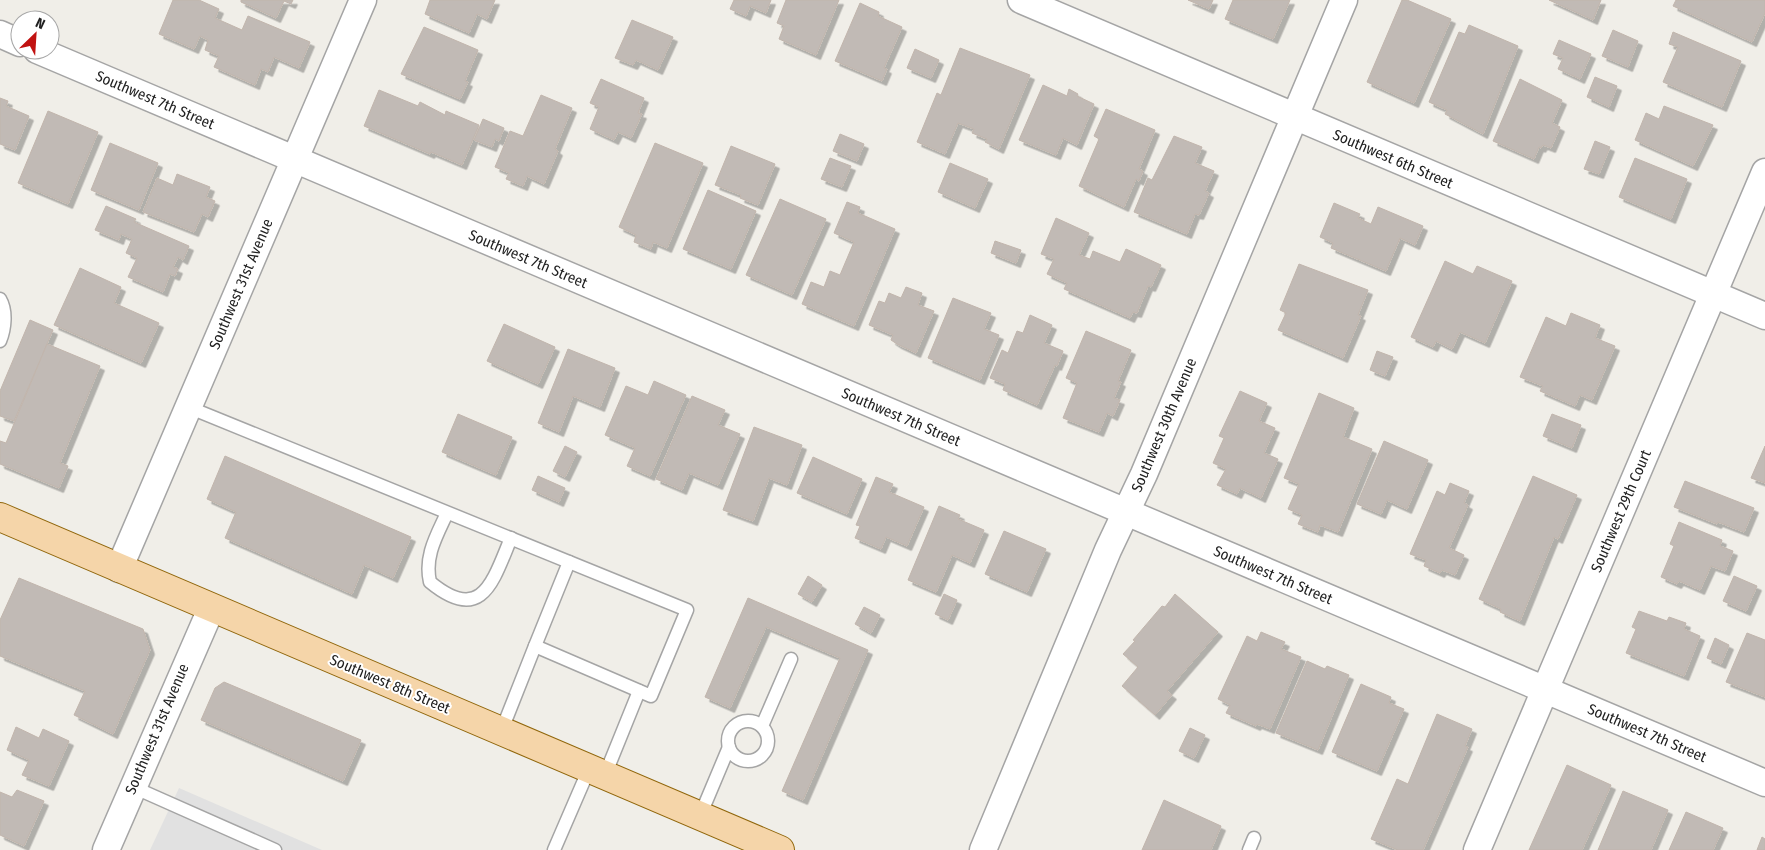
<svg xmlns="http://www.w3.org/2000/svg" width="1765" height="850" viewBox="0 0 1765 850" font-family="'Fira Sans Condensed',sans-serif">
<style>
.parking{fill:#e1e1e1}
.building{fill:#c1bab5;stroke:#c1b5ac;filter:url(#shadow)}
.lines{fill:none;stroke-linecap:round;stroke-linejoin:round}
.lane-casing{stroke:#a5a5a5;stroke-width:15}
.street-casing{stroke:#a5a5a5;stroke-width:29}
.primary-casing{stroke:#91670c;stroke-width:30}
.lane{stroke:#fff;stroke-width:12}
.street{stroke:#fff;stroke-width:26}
.primary{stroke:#f5d5a9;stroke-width:28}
.labels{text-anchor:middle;stroke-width:4;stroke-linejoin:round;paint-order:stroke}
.street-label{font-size:15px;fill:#212121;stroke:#fff}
</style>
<defs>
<filter id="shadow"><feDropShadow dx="4.5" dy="4.5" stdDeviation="0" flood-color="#0004"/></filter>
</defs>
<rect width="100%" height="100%" fill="#f0eee8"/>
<polygon class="parking" points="179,788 322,850 150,850"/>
<g class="building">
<polygon points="173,0 199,0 219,9 215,18 242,30 248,16 310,42 299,68 274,57 268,72 261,69 255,85 214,67 219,56 205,50 208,40 200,36 194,49 159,34"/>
<polygon points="241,0 293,0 291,4 284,1 276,18 241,2"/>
<polygon points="430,0 495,0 487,19 477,14 469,33 425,14"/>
<polygon points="734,0 771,0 766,13 750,6 746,16 730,9"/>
<polygon points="786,0 839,0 816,55 779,39 784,26 777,23"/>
<polygon points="1188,0 1213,0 1209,9"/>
<polygon points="1233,0 1290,0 1273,39 1225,19"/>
<polygon points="1402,0 1407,0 1451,19 1414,103 1367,82"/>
<polygon points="1549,0 1601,0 1593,20"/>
<polygon points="1676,0 1765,0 1765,13 1752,42 1673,6"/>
<polygon points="860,3 879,12 878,16 902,27 884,68 887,69 882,81 835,61"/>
<polygon points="632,20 673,37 658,70 636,60 633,65 615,58"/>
<polygon points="1469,25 1518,46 1483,134 1445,114 1447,110 1429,102 1459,32 1465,34"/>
<polygon points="424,27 478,50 465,81 468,82 460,99 401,74"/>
<polygon points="1613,30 1638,41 1628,67 1602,56"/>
<polygon points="1673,32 1741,61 1722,107 1663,82 1678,47 1669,44"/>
<polygon points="1559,40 1591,54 1580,79 1558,69 1563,58 1553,54"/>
<polygon points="960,48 1030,75 999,149 985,142 987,139 972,133 974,129 958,123 945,154 917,142 937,93 941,95"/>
<polygon points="915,49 939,60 931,78 907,68"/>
<polygon points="1595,77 1617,86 1609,107 1587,97"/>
<polygon points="601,79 644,98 638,113 642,114 631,138 618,132 614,140 590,129 599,107 590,103"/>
<polygon points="1520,79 1562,100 1552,123 1560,127 1551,148 1543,145 1541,148 1539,147 1534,159 1493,141"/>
<polygon points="1043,85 1067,96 1069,89 1078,94 1077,96 1094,104 1077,145 1063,138 1056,155 1019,140"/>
<polygon points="379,90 418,106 420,102 445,115 446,111 479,125 462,165 431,152 430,154 364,126"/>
<polygon points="541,95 572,108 555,149 558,151 544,184 527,176 523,186 506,179 509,173 495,167 510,131 523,136"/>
<polygon points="0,98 8,101 6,106 29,116 15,150 0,144"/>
<polygon points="1664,106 1713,125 1693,166 1635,140 1646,113 1659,119"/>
<polygon points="1106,109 1155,130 1139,169 1143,171 1139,181 1136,179 1124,207 1079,186 1099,139 1094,136"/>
<polygon points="48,111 98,132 68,204 18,183"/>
<polygon points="483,119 504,128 499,141 495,139 492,147 474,140"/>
<polygon points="840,134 864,144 857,161 833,151"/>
<polygon points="1174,136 1202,147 1195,163 1214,171 1205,191 1209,193 1199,215 1195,214 1187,234 1134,212 1148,178 1152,180"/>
<polygon points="1595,141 1610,147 1599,174 1584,169"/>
<polygon points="110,143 158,163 139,210 91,190"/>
<polygon points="655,143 703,163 667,248 653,242 651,249 634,242 636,235 619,227"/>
<polygon points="731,146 775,164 758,205 740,198 741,195 715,185"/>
<polygon points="830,158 851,166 842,187 821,179"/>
<polygon points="1635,158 1687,179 1671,219 1619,197"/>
<polygon points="950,163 988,179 975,208 938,192"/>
<polygon points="177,174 210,187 206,197 215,201 208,217 202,214 194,232 143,212 157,178 173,185"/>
<polygon points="708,190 756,211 731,269 683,249"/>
<polygon points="780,199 826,219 792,295 746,275"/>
<polygon points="847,202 860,207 858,213 895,229 854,326 802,304 811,282 824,287 830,271 840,275 854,242 834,233"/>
<polygon points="1334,203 1360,214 1358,218 1371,224 1378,207 1423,226 1415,245 1400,238 1386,271 1331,248 1333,243 1320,237"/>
<polygon points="106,206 136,219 134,222 189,246 183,260 178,257 173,267 178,269 175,276 170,274 163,292 128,277 137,258 126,253 132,239 121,234 119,240 95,230"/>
<polygon points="1056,218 1089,233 1079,255 1090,259 1093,251 1120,262 1126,249 1161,265 1151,287 1148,286 1137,313 1133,312 1130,318 1064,289 1067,283 1047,274 1054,259 1041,254"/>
<polygon points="995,241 1021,250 1016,263 991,253"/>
<polygon points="1445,261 1473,274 1477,266 1512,281 1485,343 1460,332 1452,349 1436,341 1433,347 1411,337"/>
<polygon points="1299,264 1368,290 1358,315 1361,316 1343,358 1278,330 1286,313 1280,310"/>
<polygon points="80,268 121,287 114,303 159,323 141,363 54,325"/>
<polygon points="906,287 922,293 918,305 934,311 916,353 897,344 891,340 893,335 869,325 879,301 885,303 889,293 901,298"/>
<polygon points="953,298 991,313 984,329 999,335 980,380 928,358"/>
<polygon points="1571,313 1600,325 1595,338 1615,346 1592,400 1580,395 1575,406 1540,391 1543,386 1520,377 1546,317 1566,326"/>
<polygon points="1030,315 1052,325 1044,343 1063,351 1057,366 1055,365 1037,405 1003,390 1005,384 990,378 1002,350 1008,353 1017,331 1023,333"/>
<polygon points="30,320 53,330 14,421 0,416 0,391"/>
<polygon points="504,324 555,347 538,384 487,361"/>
<polygon points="1086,331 1131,350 1118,381 1121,382 1114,398 1120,400 1113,416 1107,413 1099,432 1063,418 1077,383 1066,378"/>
<polygon points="47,344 100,366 60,463 68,466 59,488 0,464 0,441 6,443"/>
<polygon points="568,349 615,368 600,407 573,396 559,432 538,423"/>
<polygon points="1377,351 1393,357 1385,376 1370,370"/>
<polygon points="654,381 686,395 650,476 627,466 635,448 605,435 626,386 648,395"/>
<polygon points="1240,391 1267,403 1259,421 1275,428 1264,453 1278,459 1261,498 1240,488 1237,494 1217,485 1226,469 1213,463 1224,438 1219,436"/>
<polygon points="1319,393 1354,408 1343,437 1372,449 1338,532 1320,525 1318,532 1298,524 1302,515 1288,509 1299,484 1284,478"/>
<polygon points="692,396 725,410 718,425 740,434 718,485 689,473 682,490 656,479"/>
<polygon points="458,414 512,437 496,475 442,452"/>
<polygon points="1552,414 1581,425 1572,448 1543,436"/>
<polygon points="754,427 802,445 787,485 769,478 753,521 723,510"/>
<polygon points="1384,441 1428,460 1407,509 1387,500 1381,514 1357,504"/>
<polygon points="565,446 577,452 565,477 553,471"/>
<polygon points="1765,446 1765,483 1751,478"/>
<polygon points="225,456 411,537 393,578 364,565 352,594 225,538 236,512 207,499"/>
<polygon points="813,457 862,479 847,514 797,493"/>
<polygon points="538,476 565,488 559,502 532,490"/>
<polygon points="1533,476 1577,495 1558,539 1554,537 1520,621 1500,612 1501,609 1479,599"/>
<polygon points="876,477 893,484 889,492 924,507 907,546 886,537 881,549 855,538 860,526 856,525"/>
<polygon points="1685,481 1754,508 1744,532 1718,522 1717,524 1674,507"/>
<polygon points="1450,483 1469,491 1464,503 1468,505 1449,548 1464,555 1455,575 1442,570 1440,573 1424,566 1426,560 1410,554 1437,491 1445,495"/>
<polygon points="939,506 960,515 958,519 984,530 970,563 952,555 936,592 908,580"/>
<polygon points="1679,522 1722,540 1720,546 1733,551 1725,571 1711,566 1700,590 1679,581 1677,584 1661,577 1674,546 1670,544"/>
<polygon points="1004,531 1046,549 1027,592 985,574"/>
<polygon points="808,576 822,585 812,602 798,594"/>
<polygon points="1734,576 1757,586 1746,611 1723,601"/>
<polygon points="19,578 143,629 150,650 113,734 74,715 85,691 0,656 0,620"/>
<polygon points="944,594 957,600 948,620 935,614"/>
<polygon points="1175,594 1218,632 1167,691 1172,695 1155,715 1122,686 1138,667 1123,654 1135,641 1133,640 1162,606 1165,607"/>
<polygon points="748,598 868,650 803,800 782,791 840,658 766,627 730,708 705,697"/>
<polygon points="864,607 880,615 871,633 855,624"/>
<polygon points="1639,611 1667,621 1669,617 1686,623 1684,629 1700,636 1684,676 1626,653 1636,629 1632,627"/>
<polygon points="1261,632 1285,642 1281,649 1301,657 1270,729 1257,724 1256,726 1226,713 1230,705 1218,699 1247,636 1257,641"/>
<polygon points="1747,633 1765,640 1765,697 1726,682"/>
<polygon points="1715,638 1729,645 1721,664 1707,658"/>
<polygon points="1307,661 1325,669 1327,666 1349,675 1318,750 1276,733"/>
<polygon points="224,682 361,740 343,781 201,720 215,688"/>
<polygon points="1361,684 1391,697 1389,703 1404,709 1377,771 1332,752"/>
<polygon points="1437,714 1472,729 1465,746 1468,747 1423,850 1398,850 1371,839 1397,779 1408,784"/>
<polygon points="16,727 39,738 43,729 69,741 49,786 22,775 29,760 7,750"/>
<polygon points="1190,728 1205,735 1194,758 1179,751"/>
<polygon points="1567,765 1611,785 1582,850 1529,850"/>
<polygon points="17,790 44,801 24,846 0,835 0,792 12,797"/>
<polygon points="1623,791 1668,810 1651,850 1598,850"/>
<polygon points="1164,800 1221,826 1211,850 1142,850"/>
<polygon points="1686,812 1723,828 1713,850 1669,850"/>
<polygon points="1762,837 1765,839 1765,850 1757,850"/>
</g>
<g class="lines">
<defs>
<g id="lane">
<path d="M0,299C7,311 5,329 0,341"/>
<polyline points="188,407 687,610 651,696 535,646 501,732"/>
<path d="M447,513C437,535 424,556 430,582C482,625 493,581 511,538"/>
<polyline points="535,646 569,562"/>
<circle cx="748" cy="741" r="20"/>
<polyline points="762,726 791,659"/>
<polyline points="605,775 639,691"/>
<polyline points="133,787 275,850"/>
<polyline points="700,816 729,747"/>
<polyline points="554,850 589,769"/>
<polyline points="1249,850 1254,838"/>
</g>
<g id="street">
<polyline points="1021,0 1765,316"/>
<polyline points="0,34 20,43"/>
<polyline points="37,50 1765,783"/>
<polyline points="119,569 363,0"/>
<polyline points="106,850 211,609"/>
<polyline points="983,850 1108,550 1144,474 1344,0"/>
<polyline points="1477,850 1765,172"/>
</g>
<polyline id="primary" points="0,517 780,850"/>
</defs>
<use href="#lane" class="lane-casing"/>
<use href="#street" class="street-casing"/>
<use href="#primary" class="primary-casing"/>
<use href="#lane" class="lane"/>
<use href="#street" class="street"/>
<use href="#primary" class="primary"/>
</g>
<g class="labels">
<g class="street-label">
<text transform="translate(155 100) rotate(23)" y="5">Southwest 7th Street</text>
<text transform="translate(1393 159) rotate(23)" y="5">Southwest 6th Street</text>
<text transform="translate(528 259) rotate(23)" y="5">Southwest 7th Street</text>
<text transform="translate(241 284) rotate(-67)" y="5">Southwest 31st Avenue</text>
<text transform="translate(901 417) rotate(23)" y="5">Southwest 7th Street</text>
<text transform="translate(1164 425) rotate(-67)" y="5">Southwest 30th Avenue</text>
<text transform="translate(1621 511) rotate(-67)" y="5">Southwest 29th Court</text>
<text transform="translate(1273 575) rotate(23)" y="5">Southwest 7th Street</text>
<text transform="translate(390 684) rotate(23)" y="5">Southwest 8th Street</text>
<text transform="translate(157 729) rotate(-67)" y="5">Southwest 31st Avenue</text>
<text transform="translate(1647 733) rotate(23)" y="5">Southwest 7th Street</text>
</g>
</g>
<g transform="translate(35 35) rotate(25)"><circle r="24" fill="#ffffff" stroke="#a6a6a6"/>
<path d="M0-4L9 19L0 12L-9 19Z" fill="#c11211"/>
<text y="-8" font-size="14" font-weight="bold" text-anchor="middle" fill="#212121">N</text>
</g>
</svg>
